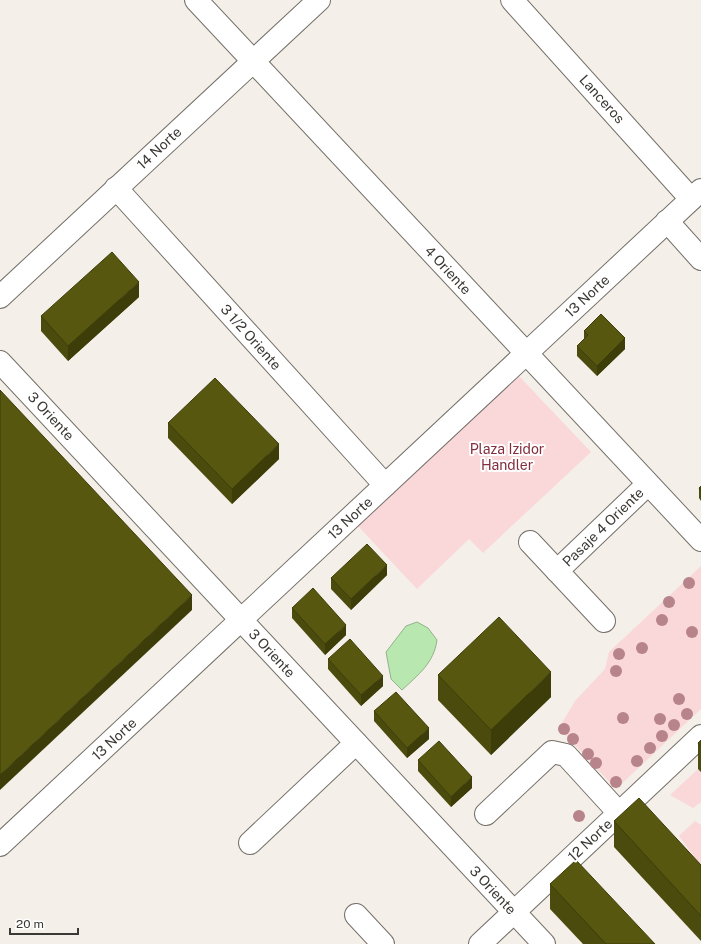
<svg xmlns="http://www.w3.org/2000/svg" width="701" height="944" viewBox="0 0 701 944" font-family="'Public Sans',sans-serif">
<style>
.green{fill:#fad8da}
.water{fill:#b8e7b0;stroke:#92b38b}
.lines{fill:none;stroke-linecap:round;stroke-linejoin:round}
.minor-casing{stroke:#747069;stroke-width:24}
.minor{stroke:#fff;stroke-width:22}
.tree{fill:#b6848a}
.wall{fill:#4b4b0d}
.shaded-wall{fill:#3d3d0a}
.building{fill:#57570f;stroke:#3d3d0a}
.labels{text-anchor:middle;stroke-width:4;stroke-linejoin:round;paint-order:stroke}
.street-label{font-size:14px;fill:#3b3936;stroke:#fff}
.park-label{font-size:14px;fill:#832d3d;stroke:#fff}
</style>
<rect width="100%" height="100%" fill="#f4efe8"/>
<g class="green">
<polygon points="518,375 591,452 483,553 469,539 417,589 358,526"/>
<polygon points="701,566 701,709 616,789 559,728 575,701 605,669 609,652"/>
<polygon points="698,769 701,772 701,802 693,808 670,795"/>
<polygon points="695,821 701,825 701,866 679,836"/>
</g>
<path class="water" d="M417,622L428,628L437,640C434,663 418,675 402,690L391,679L386,652L406,626Z"/>
<g class="lines">
<defs>
<g id="minor">
<polyline points="196,0 701,540"/>
<polyline points="512,0 691,199"/>
<polyline points="116,188 385,485"/>
<polyline points="667,221 701,259"/>
<polyline points="0,297 319,0"/>
<polyline points="0,362 544,944"/>
<polyline points="530,542 604,621"/>
<polyline points="557,571 648,484"/>
<polyline points="486,814 552,752 566,755 619,813"/>
<polyline points="250,843 356,743"/>
<polyline points="0,845 701,190"/>
<polyline points="356,915 383,944"/>
<polyline points="480,944 701,736"/>
</g>
</defs>
<use href="#minor" class="minor-casing"/>
<use href="#minor" class="minor"/>
</g>
<g class="tree">
<circle cx="689" cy="583" r="6"/>
<circle cx="669" cy="602" r="6"/>
<circle cx="662" cy="620" r="6"/>
<circle cx="692" cy="632" r="6"/>
<circle cx="642" cy="648" r="6"/>
<circle cx="619" cy="654" r="6"/>
<circle cx="616" cy="671" r="6"/>
<circle cx="679" cy="699" r="6"/>
<circle cx="687" cy="714" r="6"/>
<circle cx="623" cy="718" r="6"/>
<circle cx="660" cy="719" r="6"/>
<circle cx="674" cy="725" r="6"/>
<circle cx="564" cy="729" r="6"/>
<circle cx="662" cy="736" r="6"/>
<circle cx="573" cy="739" r="6"/>
<circle cx="650" cy="748" r="6"/>
<circle cx="588" cy="754" r="6"/>
<circle cx="637" cy="761" r="6"/>
<circle cx="596" cy="763" r="6"/>
<circle cx="616" cy="782" r="6"/>
<circle cx="579" cy="816" r="6"/>
</g>
<g class="wall">
<polygon points="139,297 68,361 41,331 41,316"/>
<polygon points="584,331 625,349 597,376 577,356 577,346 584,339"/>
<polygon points="168,423 279,459 232,504 168,438"/>
<polygon points="701,486 701,501 699,498 699,488"/>
<polygon points="387,575 351,610 331,589 331,578"/>
<polygon points="292,608 346,635 325,655 292,618"/>
<polygon points="328,659 383,686 361,706 328,669"/>
<polygon points="438,675 551,697 491,755 438,700"/>
<polygon points="374,711 429,739 407,758 374,721"/>
<polygon points="701,740 701,772 698,769 698,743"/>
<polygon points="418,760 472,788 451,807 418,771"/>
<polygon points="614,821 701,865 701,941 614,847"/>
<polygon points="550,884 655,944 583,944 550,909"/>
</g>
<g class="shaded-wall">
<polygon points="139,282 139,297 68,361 68,346"/>
<polygon points="625,338 625,349 597,376 597,366"/>
<polygon points="279,444 279,459 232,504 232,489"/>
<polygon points="387,565 387,575 351,610 351,599"/>
<polygon points="192,595 192,610 0,790 0,775"/>
<polygon points="346,625 346,635 325,655 325,644"/>
<polygon points="551,672 551,697 491,755 491,730"/>
<polygon points="383,676 383,686 361,706 361,695"/>
<polygon points="429,728 429,739 407,758 407,748"/>
<polygon points="472,777 472,788 451,807 451,797"/>
</g>
<g class="building">
<polygon points="112,252 139,282 68,346 41,316"/>
<polygon points="601,314 625,338 597,366 577,346 588,335 584,331"/>
<polygon points="215,378 279,444 232,489 168,423"/>
<polygon points="0,390 192,595 0,775"/>
<polygon points="701,486 701,491 699,488"/>
<polygon points="367,544 387,565 351,599 331,578"/>
<polygon points="313,588 346,625 325,644 292,608"/>
<polygon points="499,617 551,672 491,730 438,675"/>
<polygon points="350,639 383,676 361,695 328,659"/>
<polygon points="396,692 429,728 407,748 374,711"/>
<polygon points="701,740 701,747 698,743"/>
<polygon points="439,741 472,777 451,797 418,760"/>
<polygon points="639,798 701,865 701,916 614,821"/>
<polygon points="576,860 655,944 606,944 550,884"/>
</g>
<g class="labels">
<g class="street-label">
<text transform="translate(602 99) rotate(48)" y="5">Lanceros</text>
<text transform="translate(159 148) rotate(-43)" y="5">14 Norte</text>
<text transform="translate(448 270) rotate(47)" y="5">4 Oriente</text>
<text transform="translate(587 296) rotate(-43)" y="5">13 Norte</text>
<text transform="translate(251 337) rotate(48)" y="5">3 1/2 Oriente</text>
<text transform="translate(51 416) rotate(47)" y="5">3 Oriente</text>
<text transform="translate(350 518) rotate(-43)" y="5">13 Norte</text>
<text transform="translate(603 527) rotate(-44)" y="5">Pasaje 4 Oriente</text>
<text transform="translate(272 653) rotate(47)" y="5">3 Oriente</text>
<text transform="translate(114 739) rotate(-43)" y="5">13 Norte</text>
<text transform="translate(590 840) rotate(-43)" y="5">12 Norte</text>
<text transform="translate(493 890) rotate(47)" y="5">3 Oriente</text>
</g>
<g class="park-label">
<text x="507" y="454">Plaza Izidor<tspan x="507" dy="16">Handler</tspan></text>
</g>
</g>
<path d="M10 928v6h68v-6" fill="none" stroke="#3b3936" stroke-width="2"/>
<text x="16" y="928" font-size="12" fill="#3b3936" stroke="#ffffff" stroke-width="3" paint-order="stroke">20 m</text>
</svg>
